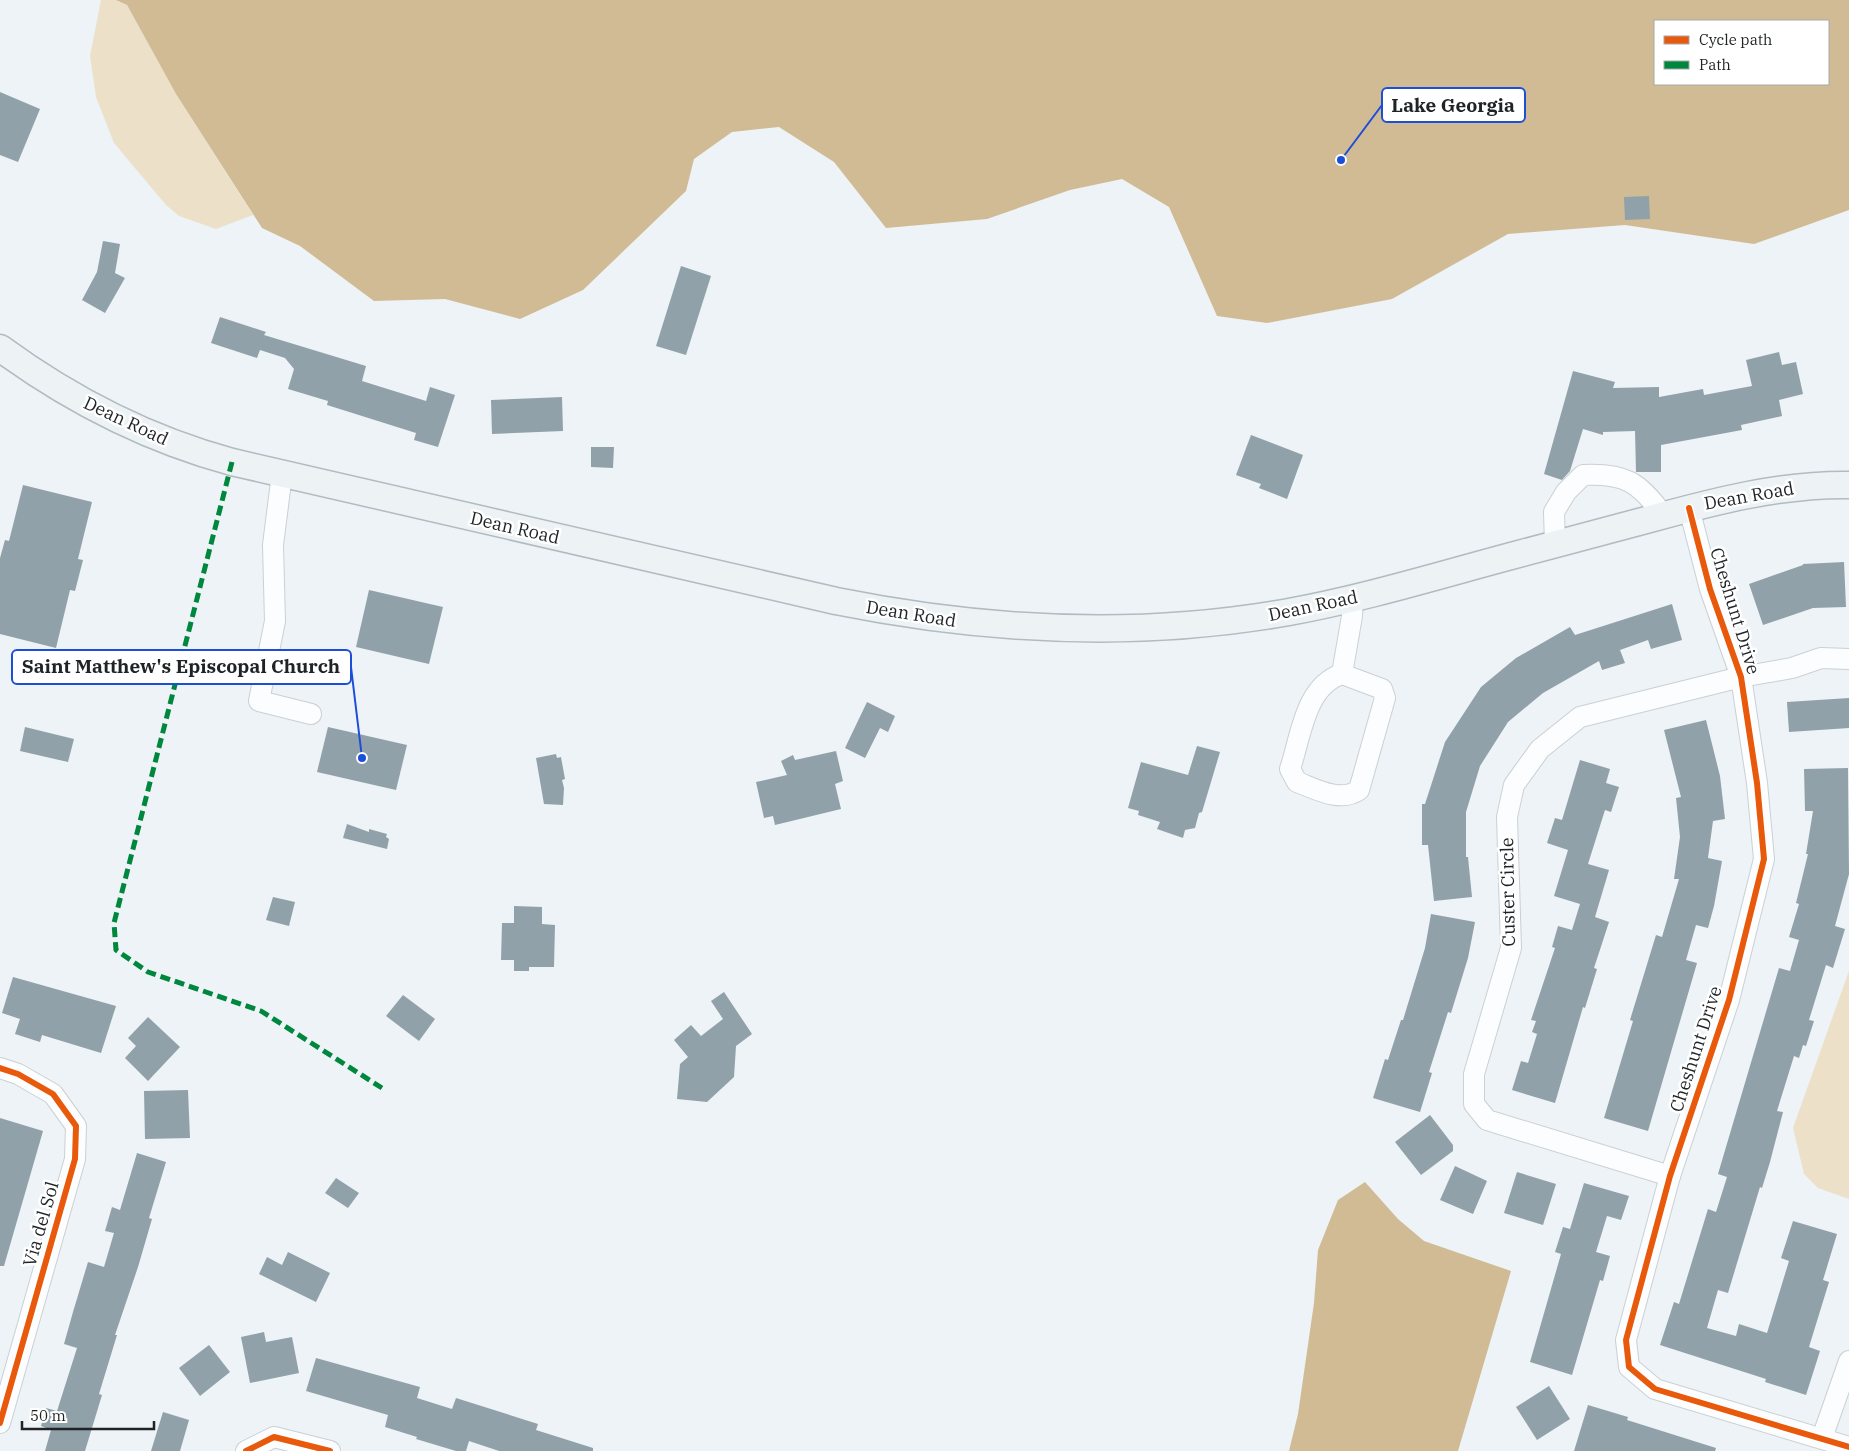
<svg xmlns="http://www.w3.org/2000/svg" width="1849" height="1451" viewBox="0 0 1849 1451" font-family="'IBM Plex Serif',serif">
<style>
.green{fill:#ede0c8}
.water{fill:#d1bb95;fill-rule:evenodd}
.building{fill:#91a1a9}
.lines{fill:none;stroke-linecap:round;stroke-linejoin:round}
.minor-casing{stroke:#cbd0d2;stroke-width:22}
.major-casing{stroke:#b1bbc1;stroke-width:29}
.minor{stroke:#fcfdfe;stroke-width:20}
.major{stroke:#edf2f5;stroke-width:26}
.quiet{stroke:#00873e;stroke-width:5;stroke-dasharray:10 5;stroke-linecap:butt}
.cycleway-casing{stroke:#fff;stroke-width:9}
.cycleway{stroke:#e8590c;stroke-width:6}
.labels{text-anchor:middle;stroke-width:5;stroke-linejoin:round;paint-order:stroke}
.street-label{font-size:18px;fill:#1f2325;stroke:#fff}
.leader{fill:none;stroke:#1d4ed8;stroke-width:2}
.callout-dot{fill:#1d4ed8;stroke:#fff;stroke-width:2}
.callout{fill:#fff;stroke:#1d4ed8;stroke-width:2}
.callout-label{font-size:19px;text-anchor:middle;font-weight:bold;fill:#1f2325}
</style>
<rect width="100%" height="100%" fill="#edf3f6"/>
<g class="green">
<polygon points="101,0 116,0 127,5 176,94 253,215 216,229 179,216 166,205 114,143 96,97 90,56"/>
<polygon points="1849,971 1849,1199 1818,1188 1804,1174 1793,1128"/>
</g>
<g class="water">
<path d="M116,0H1849V210L1754,244L1625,225L1508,234L1392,299L1267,323L1217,316L1169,207L1122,179L1070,190L987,219L886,228L834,162L779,127L732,132L694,159L686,191L583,290L520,319L445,299L374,301L300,246L262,228L176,94L127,5ZM1655,21H1828V84H1655Z"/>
<polygon points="1365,1182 1398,1219 1424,1241 1511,1271 1458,1451 1289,1451 1298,1414 1314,1303 1318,1250 1338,1200"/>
</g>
<g class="building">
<polygon points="0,92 40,109 18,162 0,155"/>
<polygon points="1649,196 1650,219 1625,220 1624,197"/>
<polygon points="103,241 120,244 115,273 125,278 105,313 82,300 97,272"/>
<polygon points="681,266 711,276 686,355 656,346"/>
<polygon points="220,317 266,332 264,335 366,366 362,381 426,401 430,387 455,395 438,447 414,440 416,433 327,405 328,401 288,389 294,369 285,358 260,350 257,358 211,343"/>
<polygon points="1779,352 1782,365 1796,362 1803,394 1779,400 1782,416 1741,425 1742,430 1661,445 1661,472 1636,472 1635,431 1603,432 1603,435 1583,429 1570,471 1562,480 1544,474 1573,371 1615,382 1613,388 1659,387 1659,397 1703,389 1704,395 1752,386 1746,360"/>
<polygon points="562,397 563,431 492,434 491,400"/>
<polygon points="1251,435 1303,455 1287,499 1259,488 1261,484 1236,475"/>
<polygon points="591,447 614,447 613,468 591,467"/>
<polygon points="23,485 92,502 78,559 83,560 75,591 70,590 56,648 0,634 0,558 5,540 9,541"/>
<polygon points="1844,562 1846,607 1813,608 1763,625 1749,584 1803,565 1803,564"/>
<polygon points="369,590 443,607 429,664 356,647"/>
<polygon points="1672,604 1682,640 1651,649 1648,640 1620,650 1625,663 1602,670 1599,661 1543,693 1508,722 1480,766 1466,812 1466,857 1468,857 1472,897 1434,901 1428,845 1422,845 1422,804 1425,804 1445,742 1481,687 1516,658 1570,627 1575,635"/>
<polygon points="1849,698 1849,728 1789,732 1787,702"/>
<polygon points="867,702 895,716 888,732 880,728 865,758 845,748"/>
<polygon points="1706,720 1720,776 1725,819 1713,821 1708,858 1722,861 1714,906 1708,928 1696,925 1686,960 1697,963 1648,1131 1604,1118 1633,1021 1630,1020 1656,935 1662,937 1679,879 1674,879 1680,837 1676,798 1681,797 1664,730"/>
<polygon points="25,727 74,739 68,762 20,751"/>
<polygon points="328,727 407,745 396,790 317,772"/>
<polygon points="1197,746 1220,752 1202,812 1199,813 1195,828 1185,830 1183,838 1157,829 1160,822 1138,815 1139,811 1128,808 1141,762 1188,775"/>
<polygon points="836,751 843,781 835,784 841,809 775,825 773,816 764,818 756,782 787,775 781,761 793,755 795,760"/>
<polygon points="556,754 557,758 561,757 565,779 562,780 564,788 563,805 544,804 536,758"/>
<polygon points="1580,760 1610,769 1606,783 1619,787 1611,812 1605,810 1588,864 1609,870 1595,917 1609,922 1594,968 1597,969 1585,1008 1583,1007 1555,1103 1512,1090 1521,1061 1528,1063 1537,1034 1532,1032 1536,1021 1531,1020 1555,948 1552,947 1558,926 1572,930 1580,904 1554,896 1568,850 1547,843 1555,818 1562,820"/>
<polygon points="1848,768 1849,874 1835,926 1845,929 1833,968 1826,965 1809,1020 1814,1021 1806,1046 1803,1045 1799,1058 1794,1056 1777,1111 1783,1112 1770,1162 1762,1188 1760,1187 1728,1293 1718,1290 1707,1328 1736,1336 1739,1324 1767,1333 1789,1261 1781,1258 1793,1221 1837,1234 1823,1280 1829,1282 1809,1347 1820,1351 1806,1395 1765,1382 1766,1379 1660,1345 1674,1302 1679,1304 1708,1209 1716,1212 1727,1177 1718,1174 1779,968 1790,971 1799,940 1789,937 1799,904 1796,903 1808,854 1806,854 1813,811 1805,811 1804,769"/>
<polygon points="347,824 369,832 369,829 387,834 386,837 389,839 387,849 343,838"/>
<polygon points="273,897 295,902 289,926 266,920"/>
<polygon points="514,906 542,907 542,924 555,925 554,967 529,967 529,971 514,971 514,960 501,960 502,923 514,923"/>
<polygon points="1431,914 1475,922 1468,958 1451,1013 1448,1012 1429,1072 1432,1073 1420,1112 1373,1098 1385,1059 1388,1060 1401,1020 1403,1020 1425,948"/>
<polygon points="13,977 116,1006 101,1053 42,1035 40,1042 15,1034 20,1019 2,1013"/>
<polygon points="724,992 752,1034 736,1046 734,1077 707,1102 677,1099 680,1064 688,1057 674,1040 691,1025 701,1036 723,1019 711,1001"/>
<polygon points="403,995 435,1019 419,1041 386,1016"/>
<polygon points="148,1017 180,1047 148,1081 125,1058 136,1046 128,1038"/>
<polygon points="188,1090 190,1138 145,1139 144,1091"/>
<polygon points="1430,1115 1453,1145 1453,1151 1421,1175 1395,1142"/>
<polygon points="0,1118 43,1131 4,1266 0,1266"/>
<polygon points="137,1153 166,1162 149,1218 152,1219 138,1267 115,1335 117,1335 99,1394 102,1395 85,1451 45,1451 51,1430 41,1426 46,1408 57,1411 77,1348 64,1344 73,1312 88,1262 104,1267 114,1233 105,1231 112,1207 120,1210"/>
<polygon points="1455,1166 1487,1181 1473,1214 1440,1200"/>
<polygon points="1517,1172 1556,1184 1543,1225 1504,1213"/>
<polygon points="336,1178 359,1193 348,1208 325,1193"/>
<polygon points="1584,1183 1629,1196 1621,1220 1607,1216 1596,1252 1610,1256 1603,1281 1600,1280 1572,1375 1530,1362 1561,1254 1555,1252 1563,1227 1570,1229"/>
<polygon points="288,1252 330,1273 316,1302 259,1274 267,1257 282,1265"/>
<polygon points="264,1332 266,1342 292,1337 299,1373 250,1383 241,1337"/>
<polygon points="209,1345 230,1372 200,1396 179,1368"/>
<polygon points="316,1358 420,1387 417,1398 452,1409 456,1398 538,1424 536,1430 593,1448 593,1451 499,1451 469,1441 466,1451 456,1451 416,1439 417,1437 385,1427 388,1415 306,1391"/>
<polygon points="1549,1386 1570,1419 1537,1440 1516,1407"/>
<polygon points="1588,1405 1628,1417 1627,1420 1716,1448 1715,1451 1574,1451"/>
<polygon points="163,1412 189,1420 180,1451 151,1451"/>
</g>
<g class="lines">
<defs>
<g id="minor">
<polyline points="282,474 273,545 275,621 259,701 311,714"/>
<polyline points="1689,508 1710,589 1741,677 1757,783 1764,859 1729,1000 1670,1176 1626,1340 1629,1367 1655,1389 1849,1447"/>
<path d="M1555,544L1554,512L1566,492L1583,475C1625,473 1639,482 1663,515"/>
<path d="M1342,674L1382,689L1385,698L1359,790C1340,803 1316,789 1297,782L1290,769C1301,736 1305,686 1342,674Z"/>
<polyline points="1342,674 1352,616 1353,598"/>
<polyline points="0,1068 18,1074 53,1094 76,1126 75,1159 0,1423"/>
<polyline points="1670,1176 1487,1120 1474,1104 1474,1074 1511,948 1507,817 1514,785 1540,749 1580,717 1741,677 1792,668 1821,658 1849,659"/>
<polyline points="1822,1438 1849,1361"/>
<polyline points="246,1451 274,1437 330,1451"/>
</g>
<path id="major" d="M0,348C71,400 147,439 232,462L836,601C985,631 1138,639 1289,612C1360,599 1430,578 1500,559C1550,546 1600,532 1650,519C1716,501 1781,484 1849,485"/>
</defs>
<use href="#minor" class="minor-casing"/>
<use href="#major" class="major-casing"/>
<use href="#minor" class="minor"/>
<use href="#major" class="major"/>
<polyline class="quiet" points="232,462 114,923 116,950 148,972 261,1011 382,1088"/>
<defs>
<g id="cycleway">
<polyline points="1689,508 1710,589 1741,677 1757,783 1764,859 1729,1000 1670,1176 1626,1340 1629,1367 1655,1389 1849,1447"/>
<polyline points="0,1068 18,1074 53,1094 76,1126 75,1159 0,1423"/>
<polyline points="246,1451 274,1437 330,1451"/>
</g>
</defs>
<use href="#cycleway" class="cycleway-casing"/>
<use href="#cycleway" class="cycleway"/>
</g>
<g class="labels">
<g class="street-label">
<text transform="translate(126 421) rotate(25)" y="6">Dean Road</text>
<text transform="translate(1749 496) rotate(-10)" y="6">Dean Road</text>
<text transform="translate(515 528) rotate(13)" y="6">Dean Road</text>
<text transform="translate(1313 606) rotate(-12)" y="6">Dean Road</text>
<text transform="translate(1735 611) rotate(73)" y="6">Cheshunt Drive</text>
<text transform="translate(911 614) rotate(9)" y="6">Dean Road</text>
<text transform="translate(1508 892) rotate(-91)" y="6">Custer Circle</text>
<text transform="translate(1696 1049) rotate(-72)" y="6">Cheshunt Drive</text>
<text transform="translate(41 1224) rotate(-74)" y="6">Via del Sol</text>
</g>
</g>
<path class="leader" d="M1341 160L1382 105M362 758L351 667"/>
<g class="callout-dot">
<circle cx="1341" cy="160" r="5"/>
<circle cx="362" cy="758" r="5"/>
</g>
<g class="callout">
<rect x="1382" y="88" width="143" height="34" rx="5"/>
<rect x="12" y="650" width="339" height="34" rx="5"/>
</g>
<g class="callout-label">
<text x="1453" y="112">Lake Georgia</text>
<text x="181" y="673">Saint Matthew's Episcopal Church</text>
</g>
<rect x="1654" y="20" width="175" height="65" fill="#ffffff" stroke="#a5a7a8"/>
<rect x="1664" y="36" width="25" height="8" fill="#e8590c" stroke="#a5a7a8"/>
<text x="1699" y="45" font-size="15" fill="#1f2325">Cycle path</text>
<rect x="1664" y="61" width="25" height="8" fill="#00873e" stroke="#a5a7a8"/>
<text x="1699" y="70" font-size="15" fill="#1f2325">Path</text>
<path d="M22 1421v8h132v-8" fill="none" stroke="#1f2325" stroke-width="2.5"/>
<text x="30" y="1421" font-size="15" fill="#1f2325" stroke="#ffffff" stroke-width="4" paint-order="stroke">50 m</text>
</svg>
